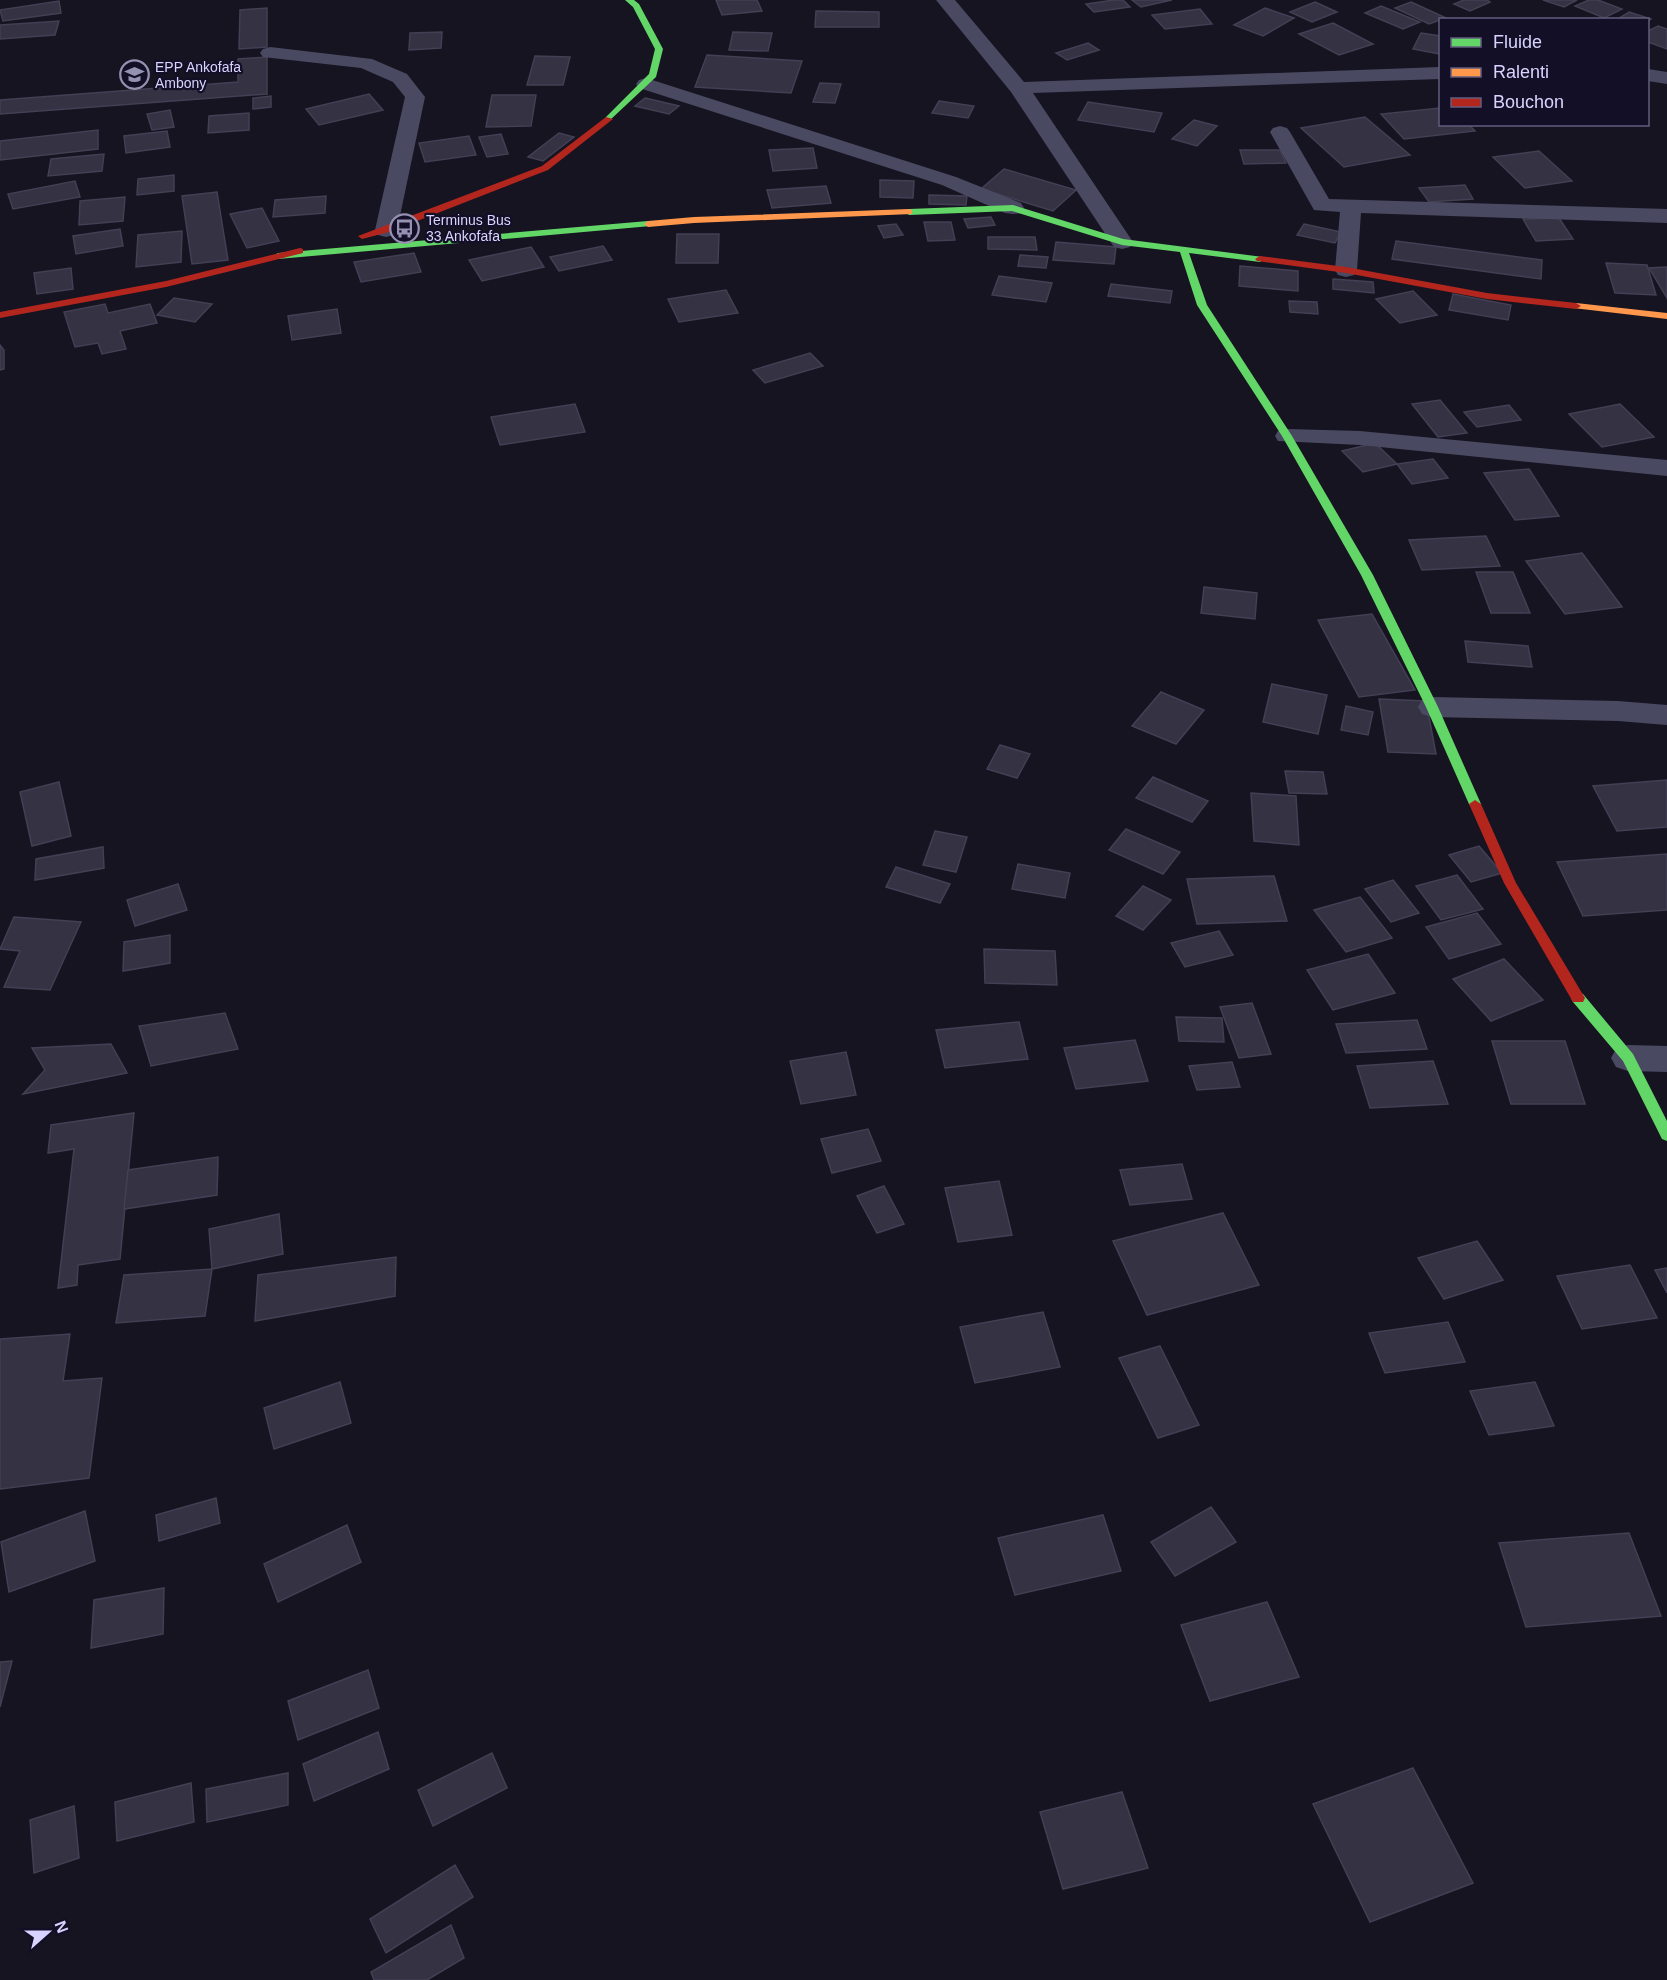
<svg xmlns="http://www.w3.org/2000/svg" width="1667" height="1980" viewBox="0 0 1667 1980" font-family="Arial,sans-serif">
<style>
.building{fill:#343243;stroke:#433f54;stroke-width:1.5}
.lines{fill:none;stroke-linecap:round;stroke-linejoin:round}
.street{fill:#4a4962;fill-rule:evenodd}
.fast{fill:#63d668;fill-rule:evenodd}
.slow{fill:#ff974d;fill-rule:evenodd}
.jam{fill:#b3261e;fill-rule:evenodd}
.labels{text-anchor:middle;stroke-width:4.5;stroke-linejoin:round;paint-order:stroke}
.far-poi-label{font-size:14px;fill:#d9d4ff;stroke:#130f26;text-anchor:start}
</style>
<rect width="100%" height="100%" fill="#161421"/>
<g class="building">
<polygon points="716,0 757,0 762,11 722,15"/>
<polygon points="1114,0 1123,0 1130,7 1094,12 1086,4"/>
<polygon points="1132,0 1172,0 1141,7"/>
<polygon points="1464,0 1487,0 1490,2 1470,11 1454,4"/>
<polygon points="1543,0 1577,0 1564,7"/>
<polygon points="1589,0 1598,0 1622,9 1604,18 1575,6"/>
<polygon points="59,1 61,13 3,21 0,10"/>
<polygon points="1315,2 1337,12 1312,22 1290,12"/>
<polygon points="1411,2 1446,18 1429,24 1395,8"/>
<polygon points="1381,6 1420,22 1403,29 1365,13"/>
<polygon points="267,8 267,47 239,49 240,10"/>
<polygon points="1265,8 1294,18 1263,36 1234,25"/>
<polygon points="1200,9 1212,24 1165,29 1152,15"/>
<polygon points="816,11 879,12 879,27 815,27"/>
<polygon points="1629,12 1651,19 1648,21 1648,20 1616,20"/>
<polygon points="59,21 55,35 0,39 0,25"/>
<polygon points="1333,23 1373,44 1339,55 1299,34"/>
<polygon points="1658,26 1667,29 1667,49 1648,42 1648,31"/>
<polygon points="442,32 441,48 409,50 410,33"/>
<polygon points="733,32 772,33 768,51 729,50"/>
<polygon points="1421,33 1440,36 1440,54 1413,49"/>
<polygon points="1088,43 1099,50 1067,60 1056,53"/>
<polygon points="707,55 802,61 791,93 695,87"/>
<polygon points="535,56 570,57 563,85 527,85"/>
<polygon points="267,57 267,94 0,114 0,100 238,82 238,59"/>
<polygon points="820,83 841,84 835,103 813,102"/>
<polygon points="369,94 383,110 319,125 306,109"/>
<polygon points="492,95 536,95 531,126 486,127"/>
<polygon points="271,96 271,107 253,109 253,98"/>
<polygon points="645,98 679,106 669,114 635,106"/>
<polygon points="939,101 974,106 968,118 932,113"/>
<polygon points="1088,102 1162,113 1154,132 1078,120"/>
<polygon points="1440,108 1440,124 1468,124 1475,131 1404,139 1381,114"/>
<polygon points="170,110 174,127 152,130 147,114"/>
<polygon points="249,113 249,130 208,133 209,116"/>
<polygon points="1365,117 1410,155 1344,167 1301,128"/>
<polygon points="1194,120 1217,126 1197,146 1172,139"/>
<polygon points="98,130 98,149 0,160 0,141"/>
<polygon points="167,131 170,147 126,153 124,136"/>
<polygon points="559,133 574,137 543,161 528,157"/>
<polygon points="501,134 508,154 487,157 479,137"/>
<polygon points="469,136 476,155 425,162 419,143"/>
<polygon points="813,148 817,168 773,171 769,150"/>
<polygon points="1240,150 1280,150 1286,163 1244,164"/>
<polygon points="1539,151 1572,181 1525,188 1493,157"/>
<polygon points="104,154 102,171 48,176 51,159"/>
<polygon points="1004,169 1076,190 1053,211 981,189"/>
<polygon points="174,175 174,191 137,195 138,179"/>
<polygon points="880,180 914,181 913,198 880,197"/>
<polygon points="75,181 80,197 13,209 8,194"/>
<polygon points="1465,185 1473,199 1429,202 1419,188"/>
<polygon points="826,186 831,203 772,208 767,190"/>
<polygon points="217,192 228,260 192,264 182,196"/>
<polygon points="929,195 967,196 966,205 929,204"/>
<polygon points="326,196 325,213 273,217 275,200"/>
<polygon points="125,197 123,221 79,225 80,201"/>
<polygon points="262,208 279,241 247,248 230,214"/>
<polygon points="991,217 995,225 968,228 964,219"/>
<polygon points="1559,218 1573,239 1536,241 1523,219"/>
<polygon points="924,222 951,222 955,240 928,241"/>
<polygon points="896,224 903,235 884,238 878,226"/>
<polygon points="1304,224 1341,232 1335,243 1297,235"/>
<polygon points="120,229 123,246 76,254 73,236"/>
<polygon points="182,231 181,262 136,267 138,235"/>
<polygon points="677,234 719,234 718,263 676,263"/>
<polygon points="988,237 1035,237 1037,250 988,249"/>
<polygon points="1396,241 1542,260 1541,279 1392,259"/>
<polygon points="1056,242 1116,247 1114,264 1053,260"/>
<polygon points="603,246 612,260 559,271 550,257"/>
<polygon points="531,247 544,267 482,281 469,260"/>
<polygon points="414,253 421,272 361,282 354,262"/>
<polygon points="1020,255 1048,257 1046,268 1018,266"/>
<polygon points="1606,263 1647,265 1656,295 1615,293"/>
<polygon points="1240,266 1298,271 1298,291 1239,286"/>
<polygon points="1667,267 1667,298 1649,268"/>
<polygon points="71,268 73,289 37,294 34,273"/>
<polygon points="999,276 1052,283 1046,302 992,295"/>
<polygon points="1333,279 1373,282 1374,293 1333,289"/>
<polygon points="1111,284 1172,291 1170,303 1108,296"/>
<polygon points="726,290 738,313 679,322 668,299"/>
<polygon points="1413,291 1437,315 1400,323 1376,299"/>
<polygon points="1453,294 1511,305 1508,320 1449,310"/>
<polygon points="174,298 212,304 195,322 157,315"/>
<polygon points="1289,301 1317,302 1318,314 1290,312"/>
<polygon points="105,304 108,313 150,304 157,323 120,331 126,349 102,354 98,343 75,347 64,312"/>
<polygon points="337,309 341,333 292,340 288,316"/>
<polygon points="0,345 4,350 4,369 0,370"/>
<polygon points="810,353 823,366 765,383 753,370"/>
<polygon points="1440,400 1467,433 1438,437 1412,404"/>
<polygon points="575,404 585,432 500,445 491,417"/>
<polygon points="1620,404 1654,437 1602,447 1569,414"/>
<polygon points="1509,405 1521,420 1477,427 1464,412"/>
<polygon points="1375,443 1397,464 1363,472 1342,451"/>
<polygon points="1433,459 1448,478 1412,484 1397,464"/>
<polygon points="1529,469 1559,516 1515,520 1484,473"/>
<polygon points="1486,536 1500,566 1422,570 1409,540"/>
<polygon points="1582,553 1622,607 1565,614 1526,561"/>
<polygon points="1476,572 1513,572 1530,613 1491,613"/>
<polygon points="1204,587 1257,593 1255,619 1201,613"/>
<polygon points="1372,614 1415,690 1359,697 1318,620"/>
<polygon points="1465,641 1528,646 1532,667 1468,662"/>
<polygon points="1272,684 1327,695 1318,734 1263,722"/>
<polygon points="1161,692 1204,710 1176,744 1132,726"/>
<polygon points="1379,699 1426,701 1436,754 1388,752"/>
<polygon points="1346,706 1373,712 1368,735 1341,730"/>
<polygon points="1000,745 1030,754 1017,778 987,769"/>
<polygon points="1285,771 1323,772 1327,794 1289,793"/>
<polygon points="1153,777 1208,801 1192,822 1136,798"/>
<polygon points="1667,780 1667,827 1617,831 1593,786"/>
<polygon points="59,782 71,836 32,846 20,792"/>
<polygon points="1251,793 1296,796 1299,845 1254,841"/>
<polygon points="1126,829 1180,852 1163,874 1109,850"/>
<polygon points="935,831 967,837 956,872 923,865"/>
<polygon points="1479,846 1502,873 1471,882 1449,855"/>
<polygon points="103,847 104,868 35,880 36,859"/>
<polygon points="1667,854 1667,910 1583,916 1557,862"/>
<polygon points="1018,864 1070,873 1065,898 1012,889"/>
<polygon points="896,867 950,884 940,903 886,887"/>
<polygon points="1457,875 1483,909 1441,920 1416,886"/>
<polygon points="1274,876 1287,921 1197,924 1187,879"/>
<polygon points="1393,880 1419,913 1391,922 1365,889"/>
<polygon points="178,884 187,910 135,926 127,900"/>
<polygon points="1143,886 1171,900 1143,930 1116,916"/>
<polygon points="1360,897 1392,938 1346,952 1314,910"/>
<polygon points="1477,913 1501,944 1449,959 1426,927"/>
<polygon points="14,917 81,922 50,990 4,987 20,951 0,949"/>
<polygon points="1219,931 1233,955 1185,967 1171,943"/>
<polygon points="170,935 170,963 123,971 124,942"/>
<polygon points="984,949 1055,951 1057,985 985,983"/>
<polygon points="1368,954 1395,993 1333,1010 1307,970"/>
<polygon points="1504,959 1543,1000 1491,1021 1453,979"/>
<polygon points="1252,1003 1271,1054 1239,1058 1220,1007"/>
<polygon points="225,1013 238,1049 151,1066 139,1026"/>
<polygon points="1176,1017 1222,1018 1224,1042 1179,1041"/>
<polygon points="1417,1020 1427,1049 1346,1053 1336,1024"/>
<polygon points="1019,1022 1028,1059 945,1068 936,1030"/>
<polygon points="1135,1040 1148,1081 1076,1089 1064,1048"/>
<polygon points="1492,1041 1565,1041 1585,1104 1511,1104"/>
<polygon points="111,1044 127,1073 23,1094 45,1070 32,1048"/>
<polygon points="846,1052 856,1095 801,1104 790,1061"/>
<polygon points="1433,1061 1448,1104 1370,1108 1357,1066"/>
<polygon points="1232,1062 1240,1087 1197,1090 1189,1066"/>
<polygon points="134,1113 120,1259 78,1265 77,1285 58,1288 74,1149 48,1153 51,1125"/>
<polygon points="868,1129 881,1161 832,1173 821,1139"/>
<polygon points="218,1157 217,1195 124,1209 128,1170"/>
<polygon points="1182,1164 1192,1199 1130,1205 1120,1170"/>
<polygon points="999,1181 1012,1235 958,1242 945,1188"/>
<polygon points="884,1186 904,1224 877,1233 857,1196"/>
<polygon points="1223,1213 1259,1285 1147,1315 1113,1241"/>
<polygon points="279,1214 283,1254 212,1269 209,1229"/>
<polygon points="1477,1241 1503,1280 1444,1299 1418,1258"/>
<polygon points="396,1257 395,1296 255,1321 258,1275"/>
<polygon points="1630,1265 1657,1318 1582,1329 1557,1276"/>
<polygon points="1667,1268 1667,1293 1655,1270"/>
<polygon points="212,1269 205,1316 116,1323 124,1275"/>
<polygon points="1043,1312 1060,1367 975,1383 960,1327"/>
<polygon points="1448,1322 1465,1362 1385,1373 1369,1333"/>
<polygon points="70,1334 63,1381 102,1378 89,1478 0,1489 0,1339"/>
<polygon points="1160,1346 1199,1425 1158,1438 1119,1358"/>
<polygon points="340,1382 351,1423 274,1449 264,1408"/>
<polygon points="1535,1382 1554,1426 1489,1435 1470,1391"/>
<polygon points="216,1498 220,1523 159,1541 156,1515"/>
<polygon points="1211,1507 1236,1542 1175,1576 1151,1542"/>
<polygon points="85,1511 95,1561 9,1592 1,1542"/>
<polygon points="1103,1515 1121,1571 1015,1595 998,1538"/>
<polygon points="347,1525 361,1562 278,1602 264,1564"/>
<polygon points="1629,1533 1661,1616 1526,1627 1499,1543"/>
<polygon points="164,1588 163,1634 91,1648 94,1600"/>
<polygon points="1267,1602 1299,1677 1210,1701 1181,1625"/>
<polygon points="12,1661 0,1707 0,1662"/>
<polygon points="368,1670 379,1708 298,1740 288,1701"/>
<polygon points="378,1732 389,1769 314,1801 303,1764"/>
<polygon points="492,1753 507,1788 433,1826 418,1790"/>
<polygon points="1413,1768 1473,1883 1370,1922 1313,1804"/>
<polygon points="288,1773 288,1805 207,1822 206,1789"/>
<polygon points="191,1783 194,1822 117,1841 115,1802"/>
<polygon points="1122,1792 1148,1868 1063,1889 1040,1812"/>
<polygon points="74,1806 79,1858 34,1873 30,1820"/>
<polygon points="455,1865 473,1897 386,1953 370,1919"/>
<polygon points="451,1925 464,1958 427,1980 374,1980 371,1972"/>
</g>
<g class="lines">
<g class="street">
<polygon points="936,0 955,0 1024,82 1440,67 1440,79 1033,93 1133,242 1130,247 1122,249 1114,247 1011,92"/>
<polygon points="270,47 372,59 407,74 425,97 397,230 394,235 386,237 378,235 375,230 405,97 393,82 361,68 263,57 260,53 263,49"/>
<polygon points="1648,69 1667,72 1667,84 1648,81"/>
<polygon points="646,78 956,177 1021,203 1024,208 1021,213 1013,214 1005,213 942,185 639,88 636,84 639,80"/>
<polygon points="1280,126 1287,128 1290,132 1329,199 1667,209 1667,223 1361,213 1357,270 1354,275 1346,277 1338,275 1335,270 1340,212 1314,210 1270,132 1273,128"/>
<polygon points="1287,429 1360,431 1667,460 1667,476 1360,445 1278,441 1275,436 1278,431"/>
<polygon points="1432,697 1618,701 1667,705 1667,725 1618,721 1432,717 1422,714 1418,707 1422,700"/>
<polygon points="1628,1045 1667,1046 1667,1072 1628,1071 1616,1067 1611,1058 1616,1049"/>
</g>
<g class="fast">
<polygon points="625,0 634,0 639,4 663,49 656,77 609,121 605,119 606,117 649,74 655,49 633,7"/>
<polygon points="1013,205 1123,239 1263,257 1265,259 1260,262 1189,253 1207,305 1292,436 1373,575 1438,707 1481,804 1479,807 1471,807 1469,804 1426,707 1361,575 1282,436 1197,305 1180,252 1122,245 1012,211 909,215 905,212 909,209"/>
<polygon points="648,221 651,222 651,226 278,259 273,256 278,253"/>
<polygon points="1578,993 1583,994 1633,1054 1667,1121 1667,1141 1662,1139 1623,1061 1573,1002 1571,998 1573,994"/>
</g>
<g class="slow">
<polygon points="909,209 912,210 912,214 694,223 648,227 644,224 648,221 694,217"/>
<polygon points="1576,303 1667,313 1667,319 1573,308 1573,304"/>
</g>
<g class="jam">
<polygon points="606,117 613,119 548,170 389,232 362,239 358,236 542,166"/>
<polygon points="300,248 303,249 303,253 166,287 0,318 0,312 166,281"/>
<polygon points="1260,256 1346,267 1487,293 1576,303 1581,306 1576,309 1487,299 1346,273 1257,261 1255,259"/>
<polygon points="1475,800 1481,804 1516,883 1585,998 1583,1002 1573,1002 1504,883 1469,804"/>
</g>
</g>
<defs>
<symbol id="school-ring" viewBox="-11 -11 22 22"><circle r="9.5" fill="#130f26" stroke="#9591b1" stroke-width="1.5"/><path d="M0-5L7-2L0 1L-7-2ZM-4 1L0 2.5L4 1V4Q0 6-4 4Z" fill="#9591b1"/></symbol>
<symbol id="bus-ring" viewBox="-11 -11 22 22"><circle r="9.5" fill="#130f26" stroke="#9591b1" stroke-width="1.5"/><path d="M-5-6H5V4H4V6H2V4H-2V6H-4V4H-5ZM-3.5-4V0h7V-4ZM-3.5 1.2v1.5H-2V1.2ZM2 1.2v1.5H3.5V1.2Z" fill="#9591b1"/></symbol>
</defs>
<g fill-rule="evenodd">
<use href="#school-ring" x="118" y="58" width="33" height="33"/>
<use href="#bus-ring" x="388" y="212" width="33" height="33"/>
</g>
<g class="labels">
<g class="far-poi-label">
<text x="155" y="72">EPP Ankofafa<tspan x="155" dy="16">Ambony</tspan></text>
<text x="426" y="225">Terminus Bus<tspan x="426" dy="16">33 Ankofafa</tspan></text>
</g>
</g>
<rect x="1439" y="18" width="210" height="108" fill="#130f26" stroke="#625e7d" stroke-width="1.5"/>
<rect x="1451" y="38" width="30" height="9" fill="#63d668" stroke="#625e7d" stroke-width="1.5"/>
<text x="1493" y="48" font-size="18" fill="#d9d4ff">Fluide</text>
<rect x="1451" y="68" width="30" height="9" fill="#ff974d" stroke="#625e7d" stroke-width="1.5"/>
<text x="1493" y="78" font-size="18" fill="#d9d4ff">Ralenti</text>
<rect x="1451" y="98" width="30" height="9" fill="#b3261e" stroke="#625e7d" stroke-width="1.5"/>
<text x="1493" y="108" font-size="18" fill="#d9d4ff">Bouchon</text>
<g transform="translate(48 1932) rotate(69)" stroke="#130f26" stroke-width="4.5" paint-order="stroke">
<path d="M0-4.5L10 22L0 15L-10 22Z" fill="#d9d4ff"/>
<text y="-9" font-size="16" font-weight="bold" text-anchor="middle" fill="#d9d4ff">N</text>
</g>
</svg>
